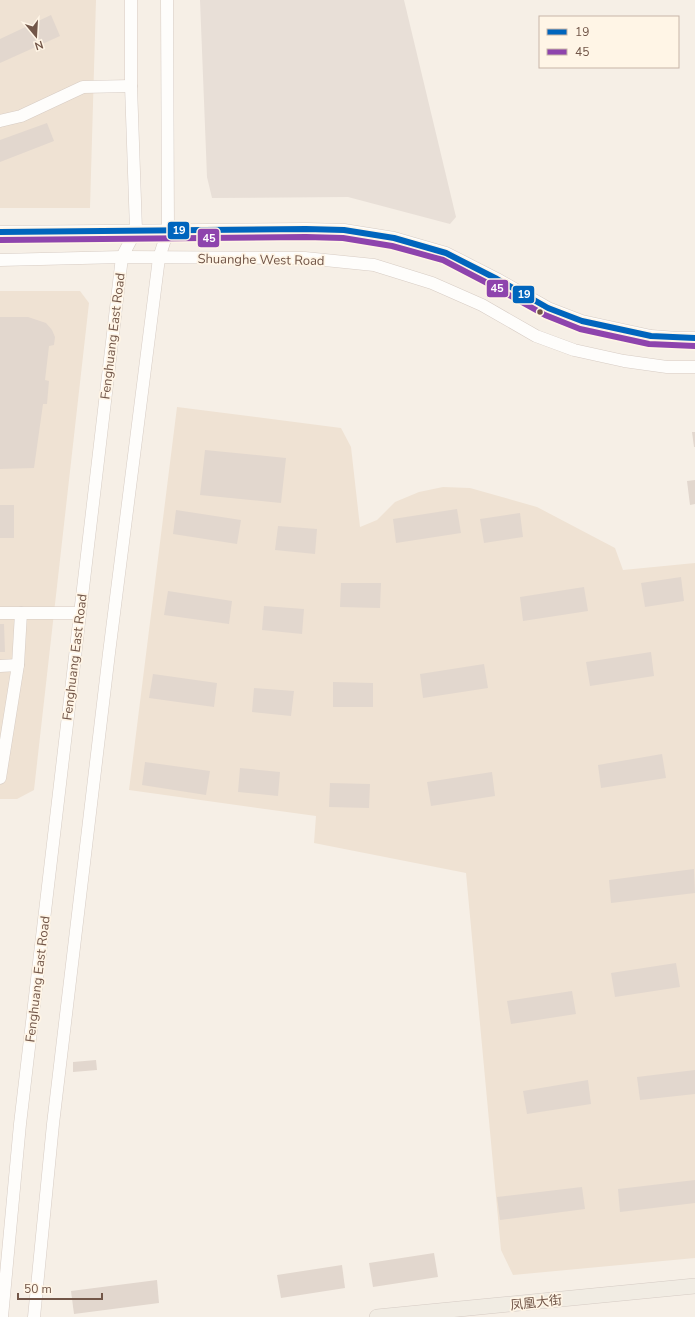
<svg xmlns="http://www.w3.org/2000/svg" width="695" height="1317" viewBox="0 0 695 1317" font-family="'Nunito Sans','Noto Sans SC',sans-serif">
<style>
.residential{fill:#efe2d3}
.industrial{fill:#e8dfd7}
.building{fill:#e2d7ce}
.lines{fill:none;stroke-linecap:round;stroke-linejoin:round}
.minor-casing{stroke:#d7ccc4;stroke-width:13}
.major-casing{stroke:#d5cbc4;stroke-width:16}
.minor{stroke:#fefdfb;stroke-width:12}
.major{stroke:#f1ece3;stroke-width:15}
.bus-1-casing{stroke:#fff5e6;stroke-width:9}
.bus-2-casing{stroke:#fff5e6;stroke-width:9}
.bus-1{stroke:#0065bd;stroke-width:6}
.bus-2{stroke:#8e44ad;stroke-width:6}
.bus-dot{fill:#725648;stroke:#fff5e6;stroke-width:1.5}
.labels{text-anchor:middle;stroke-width:3.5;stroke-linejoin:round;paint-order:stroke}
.street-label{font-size:13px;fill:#725648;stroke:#fff5e6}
.line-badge{stroke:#fff5e6;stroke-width:1.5}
.badge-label{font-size:11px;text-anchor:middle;font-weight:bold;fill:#fff}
</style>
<rect width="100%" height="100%" fill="#f6efe6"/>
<g class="residential">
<polygon points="0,0 96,0 90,208 0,208"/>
<polygon points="0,291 80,291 89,303 34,790 17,799 0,799"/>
<polygon points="177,407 341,428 351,447 360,527 377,520 395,502 419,492 443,487 470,488 537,507 615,548 623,570 695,563 695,1258 513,1275 501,1250 466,873 314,843 316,816 129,790"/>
</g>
<polygon class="industrial" points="200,0 404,0 456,217 450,224 348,197 212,198 207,177"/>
<g class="building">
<polygon points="51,15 60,36 0,63 0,39"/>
<polygon points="47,123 54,141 0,162 0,140"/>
<polygon points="0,317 28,317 46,323 52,330 55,337 54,345 49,346 45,380 49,381 47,404 43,404 34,468 0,469"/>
<polygon points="692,432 695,432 695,447 694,447"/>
<polygon points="205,450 286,458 281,503 200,495"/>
<polygon points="695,480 695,504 690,505 687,481"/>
<rect x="0" y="505" width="14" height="33"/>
<polygon points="457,509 461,533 396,543 393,519"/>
<polygon points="176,510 241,520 237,544 173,534"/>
<polygon points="520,513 523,537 484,543 480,519"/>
<polygon points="278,526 317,529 315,554 275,550"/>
<polygon points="681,577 684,601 645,607 641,583"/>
<polygon points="341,583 381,583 380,608 340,607"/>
<polygon points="584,587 588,611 523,621 520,597"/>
<polygon points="168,591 232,601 229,624 164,615"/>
<polygon points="264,606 304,609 302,634 262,630"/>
<polygon points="0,624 4,624 5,652 0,652"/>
<polygon points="651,652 654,676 590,686 586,662"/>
<polygon points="484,664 488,688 423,698 420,674"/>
<polygon points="153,674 217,683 214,707 149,698"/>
<polygon points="333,682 373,683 373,707 333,707"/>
<polygon points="254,688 294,691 291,716 252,712"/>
<polygon points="662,754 666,778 601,788 598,765"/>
<polygon points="145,762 210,771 206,795 142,785"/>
<polygon points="240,768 280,772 278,796 238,792"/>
<polygon points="492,772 495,796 431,806 427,782"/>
<polygon points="330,783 370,784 369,808 329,807"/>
<polygon points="694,869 695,893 611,903 609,880"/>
<polygon points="676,963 680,987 615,997 611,973"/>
<polygon points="572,991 576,1014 511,1024 507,1001"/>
<polygon points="96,1060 97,1070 73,1072 73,1062"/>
<polygon points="695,1070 695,1094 640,1100 637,1077"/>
<polygon points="588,1080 591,1104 527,1114 523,1091"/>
<polygon points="695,1180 695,1203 620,1212 618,1189"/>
<polygon points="582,1187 585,1209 500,1220 497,1197"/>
<polygon points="434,1253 438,1277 373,1287 369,1263"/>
<polygon points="342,1265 345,1288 281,1298 277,1275"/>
<polygon points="157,1280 159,1303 74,1314 71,1291"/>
</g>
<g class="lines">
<defs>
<g id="minor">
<polyline points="0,121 21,116 83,87 131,86"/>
<polyline points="0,232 306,229 344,230 394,238 446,253 497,279 548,308 582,321 651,336 677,338 695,338"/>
<polyline points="0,260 122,257 305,258 374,265 432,283 482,305 536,336 574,350 624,361 667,367 695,367"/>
<polyline points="0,613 79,613"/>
<polyline points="0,666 18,665"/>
<polyline points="0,778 18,665 21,613"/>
<polyline points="2,1317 20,1124 122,257 136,230 131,86 131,0"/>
<polyline points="34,1317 53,1124 109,653 159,258 168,230 167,0"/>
</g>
<polyline id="major" points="377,1317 695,1286"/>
</defs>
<use href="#minor" class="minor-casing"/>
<use href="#major" class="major-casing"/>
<use href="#minor" class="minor"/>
<use href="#major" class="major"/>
<defs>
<polyline id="bus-1" points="0,232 306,229 344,230 394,238 446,253 497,279 548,308 582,321 651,336 695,338"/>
<polyline id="bus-2" points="0,240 306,237 343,238 392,246 443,260 493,286 545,315 580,329 649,344 695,346"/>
</defs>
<use href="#bus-1" class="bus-1-casing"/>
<use href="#bus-2" class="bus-2-casing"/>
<use href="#bus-1" class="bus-1"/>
<use href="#bus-2" class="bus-2"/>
</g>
<circle class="bus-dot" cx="540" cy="312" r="3.5"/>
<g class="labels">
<g class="street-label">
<text transform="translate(261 259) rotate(1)" y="5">Shuanghe West Road</text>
<text transform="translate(112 336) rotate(-83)" y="5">Fenghuang East Road</text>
<text transform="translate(74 657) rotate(-83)" y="5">Fenghuang East Road</text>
<text transform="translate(37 979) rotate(-83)" y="5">Fenghuang East Road</text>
<text transform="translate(536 1302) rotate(-6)" y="5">凤凰大街</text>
</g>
</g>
<g class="line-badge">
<rect x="167" y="221" width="23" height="19" rx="4" fill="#0065bd"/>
<rect x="197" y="228" width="23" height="20" rx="4" fill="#8e44ad"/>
<rect x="486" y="279" width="23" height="19" rx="4" fill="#8e44ad"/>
<rect x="512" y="285" width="23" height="19" rx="4" fill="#0065bd"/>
</g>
<g class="badge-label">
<text x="179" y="234">19</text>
<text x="209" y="242">45</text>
<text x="497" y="292">45</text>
<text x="524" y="298">19</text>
</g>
<rect x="539" y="16" width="140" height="52" fill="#fff5e6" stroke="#c7b5a7"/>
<rect x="547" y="29" width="20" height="6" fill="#0065bd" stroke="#c7b5a7"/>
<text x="575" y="36" font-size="12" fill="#725648">19</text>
<rect x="547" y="49" width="20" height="6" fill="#8e44ad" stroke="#c7b5a7"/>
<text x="575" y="56" font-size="12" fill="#725648">45</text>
<g transform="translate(36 36) rotate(162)" stroke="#fff5e6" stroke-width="3" paint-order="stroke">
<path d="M0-3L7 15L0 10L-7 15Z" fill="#725648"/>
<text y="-6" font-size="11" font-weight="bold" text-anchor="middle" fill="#725648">N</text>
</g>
<path d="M18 1293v6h84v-6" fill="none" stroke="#725648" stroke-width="2"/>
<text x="24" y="1293" font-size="12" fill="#725648" stroke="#fff5e6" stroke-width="3" paint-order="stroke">50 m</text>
</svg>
